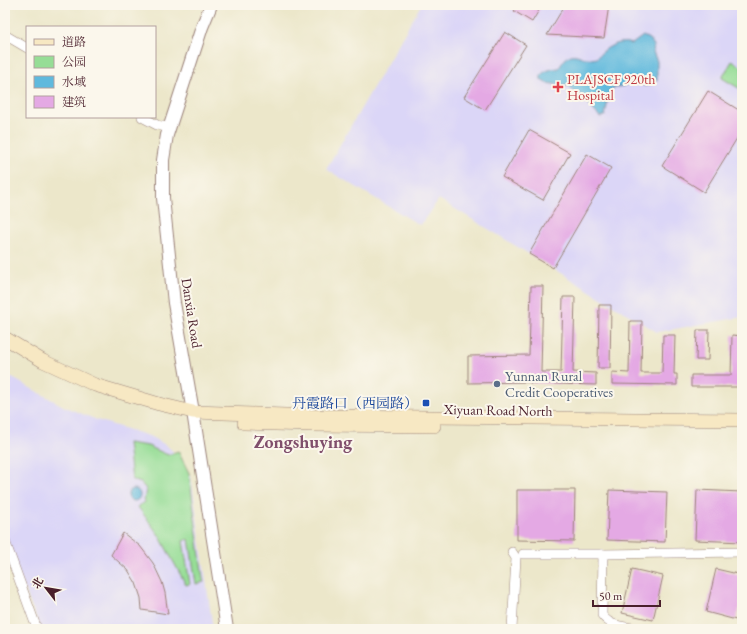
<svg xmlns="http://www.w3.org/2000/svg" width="747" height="634" viewBox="0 0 747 634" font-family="'EB Garamond','Noto Serif SC',serif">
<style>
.built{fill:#dbd6f7}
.green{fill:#96dd96;stroke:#707e60}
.water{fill:#60b9dd;stroke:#556c84}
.building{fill:#e4a9e4}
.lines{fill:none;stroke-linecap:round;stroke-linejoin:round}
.minor-casing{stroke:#9b837a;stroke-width:10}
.tertiary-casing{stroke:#9b837a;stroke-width:14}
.secondary-casing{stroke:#9b837a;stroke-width:14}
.minor{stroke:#fff;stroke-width:9}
.tertiary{stroke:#fff;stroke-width:12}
.secondary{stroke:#f7e8c3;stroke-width:13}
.health-dot{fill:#e0444e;stroke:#fbf7ec;stroke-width:1.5}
.service-dot{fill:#5c6f8a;stroke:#fbf7ec;stroke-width:1.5}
.transit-dot{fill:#1a4fb4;stroke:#fbf7ec;stroke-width:1.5}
.labels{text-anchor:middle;stroke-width:4;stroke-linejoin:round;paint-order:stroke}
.health-label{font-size:14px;fill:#be3a42;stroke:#fbf7ec;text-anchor:start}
.street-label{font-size:14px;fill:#4a1f2b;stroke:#fbf7ec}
.service-label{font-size:14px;fill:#4e5e75;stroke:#fbf7ec;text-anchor:start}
.transit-label{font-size:14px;fill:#164399;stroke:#fbf7ec;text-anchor:end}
.district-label{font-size:18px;font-weight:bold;fill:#804f6c;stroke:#fbf7ec}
</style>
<rect width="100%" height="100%" fill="#fbf7ec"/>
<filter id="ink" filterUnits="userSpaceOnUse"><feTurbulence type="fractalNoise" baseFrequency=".025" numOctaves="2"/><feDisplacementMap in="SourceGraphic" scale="8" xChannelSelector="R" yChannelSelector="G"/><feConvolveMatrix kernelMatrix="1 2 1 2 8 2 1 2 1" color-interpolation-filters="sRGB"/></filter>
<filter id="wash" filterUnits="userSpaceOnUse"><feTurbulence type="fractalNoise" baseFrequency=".012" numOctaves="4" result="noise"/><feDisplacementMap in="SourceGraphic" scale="16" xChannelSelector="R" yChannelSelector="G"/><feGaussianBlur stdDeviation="0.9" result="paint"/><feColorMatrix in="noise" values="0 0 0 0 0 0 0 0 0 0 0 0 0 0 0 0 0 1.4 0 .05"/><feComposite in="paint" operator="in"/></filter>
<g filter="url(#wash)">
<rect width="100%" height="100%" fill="#ece7ca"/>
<g class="built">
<polygon points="421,5 742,5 742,317 657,332 439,199 420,225 326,169"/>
<polygon points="5,374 65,407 97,420 149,436 166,445 179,457 191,476 213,629 41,629 5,542"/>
</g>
<g class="green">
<polygon points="732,61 742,67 742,90 722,78"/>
<polygon points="128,443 148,446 168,455 178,451 189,473 203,579 204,582 196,584 189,539 183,541 190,584 186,585 159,535 138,507 144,502 146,489 141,483 132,480"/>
</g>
<g class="water">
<path d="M643,36L649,39L654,45L653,52L657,61V80L650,85L644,86C638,81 631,80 625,86L616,87L610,90L605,116L600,117L595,112L582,95L574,92L568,86L546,83L541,80V75C546,70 551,69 559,68C574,42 579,63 597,58C604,48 620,39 632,44Z"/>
<circle cx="134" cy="495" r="6"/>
</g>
<g id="blocks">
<g class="building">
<polygon points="518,5 542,5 532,22 514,11"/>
<polygon points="565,5 609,5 604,38 547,35"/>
<polygon points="505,32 526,45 485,110 464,97"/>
<polygon points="708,91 742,112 742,130 704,192 662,166"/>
<polygon points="529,130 570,153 543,200 502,177"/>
<polygon points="587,154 611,168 553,268 529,254"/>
<polygon points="531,286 543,286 541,372 561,372 563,297 575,297 573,372 596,373 596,385 530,383 530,382 468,383 468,356 529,355"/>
<polygon points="599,305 611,305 610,368 598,368"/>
<polygon points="630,321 642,321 641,373 662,373 663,335 675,335 674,374 677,374 677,385 612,384 612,372 629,373"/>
<polygon points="697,330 709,330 708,360 696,360"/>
<polygon points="732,335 742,336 742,387 691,387 691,375 731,375"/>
<polygon points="517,490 575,490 574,541 517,540"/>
<polygon points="609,490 667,492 665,542 607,540"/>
<polygon points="697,490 742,492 742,542 695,540"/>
<polygon points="123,533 140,546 153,563 162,582 165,593 168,614 142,610 141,598 136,583 128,570 111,555"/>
<polygon points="632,569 663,576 653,620 622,613"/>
<polygon points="716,569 742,575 742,595 736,620 706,612"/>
</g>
</g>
</g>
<g filter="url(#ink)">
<use href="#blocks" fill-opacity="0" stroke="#9b837a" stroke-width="1"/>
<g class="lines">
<defs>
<g id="minor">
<polyline points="5,35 27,48"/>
<polyline points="142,117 157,125 170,128"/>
<polyline points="5,541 37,629"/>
<polyline points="523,554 603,554"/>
<polyline points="512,629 516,558 512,552"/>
<path d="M643,629C628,627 611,628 602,615L603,554L742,552"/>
</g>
<polyline id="tertiary" points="211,5 202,27 167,135 163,160 163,198 174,303 193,412 227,629"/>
<g id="secondary">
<polyline points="5,338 43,361 95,385 159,404 193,412 316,416 742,420"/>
<polyline points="244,423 312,425 434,426"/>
</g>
</defs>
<use href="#minor" class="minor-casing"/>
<use href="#tertiary" class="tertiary-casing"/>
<use href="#secondary" class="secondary-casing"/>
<use href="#minor" class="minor"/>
<use href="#tertiary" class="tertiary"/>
<use href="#secondary" class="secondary"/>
</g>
</g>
<path class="health-dot" d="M556 81h4v4h4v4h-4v4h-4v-4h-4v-4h4z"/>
<circle class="service-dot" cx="497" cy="384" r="4"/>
<rect class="transit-dot" x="422" y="399" width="8" height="8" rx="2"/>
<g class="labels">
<g class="health-label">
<text x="567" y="84">PLAJSCF 920th<tspan x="567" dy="16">Hospital</tspan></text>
</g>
<g class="street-label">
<text transform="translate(192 313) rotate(81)" y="5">Danxia Road</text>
<text transform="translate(498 410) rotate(1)" y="5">Xiyuan Road North</text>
</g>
<g class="service-label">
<text x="505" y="381">Yunnan Rural<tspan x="505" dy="16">Credit Cooperatives</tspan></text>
</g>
<g class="transit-label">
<text x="418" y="408">丹霞路口（西园路）</text>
</g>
<g class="district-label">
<text x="303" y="448">Zongshuying</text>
</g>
</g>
<rect width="747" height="634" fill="none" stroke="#fbf7ec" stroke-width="20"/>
<rect x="26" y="26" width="130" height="92" fill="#fbf7ec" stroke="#b4a19f"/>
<rect x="34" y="39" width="20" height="6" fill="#f7e8c3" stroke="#b4a19f"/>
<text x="62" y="46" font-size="12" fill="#4a1f2b">道路</text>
<rect x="34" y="56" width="20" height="12" fill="#96dd96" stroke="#b4a19f"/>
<text x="62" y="66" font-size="12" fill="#4a1f2b">公园</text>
<rect x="34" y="76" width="20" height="12" fill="#60b9dd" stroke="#b4a19f"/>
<text x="62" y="86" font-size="12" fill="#4a1f2b">水域</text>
<rect x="34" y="96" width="20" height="12" fill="#e4a9e4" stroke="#b4a19f"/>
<text x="62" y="106" font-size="12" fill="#4a1f2b">建筑</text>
<g transform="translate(46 588) rotate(301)" stroke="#fbf7ec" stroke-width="3" paint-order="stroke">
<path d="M0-3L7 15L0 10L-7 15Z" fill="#4a1f2b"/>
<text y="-6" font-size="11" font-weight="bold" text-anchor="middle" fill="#4a1f2b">北</text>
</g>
<path d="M593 600v6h67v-6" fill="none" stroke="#4a1f2b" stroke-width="2"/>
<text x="599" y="600" font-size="12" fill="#4a1f2b" stroke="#fbf7ec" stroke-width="3" paint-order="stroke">50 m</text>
</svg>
